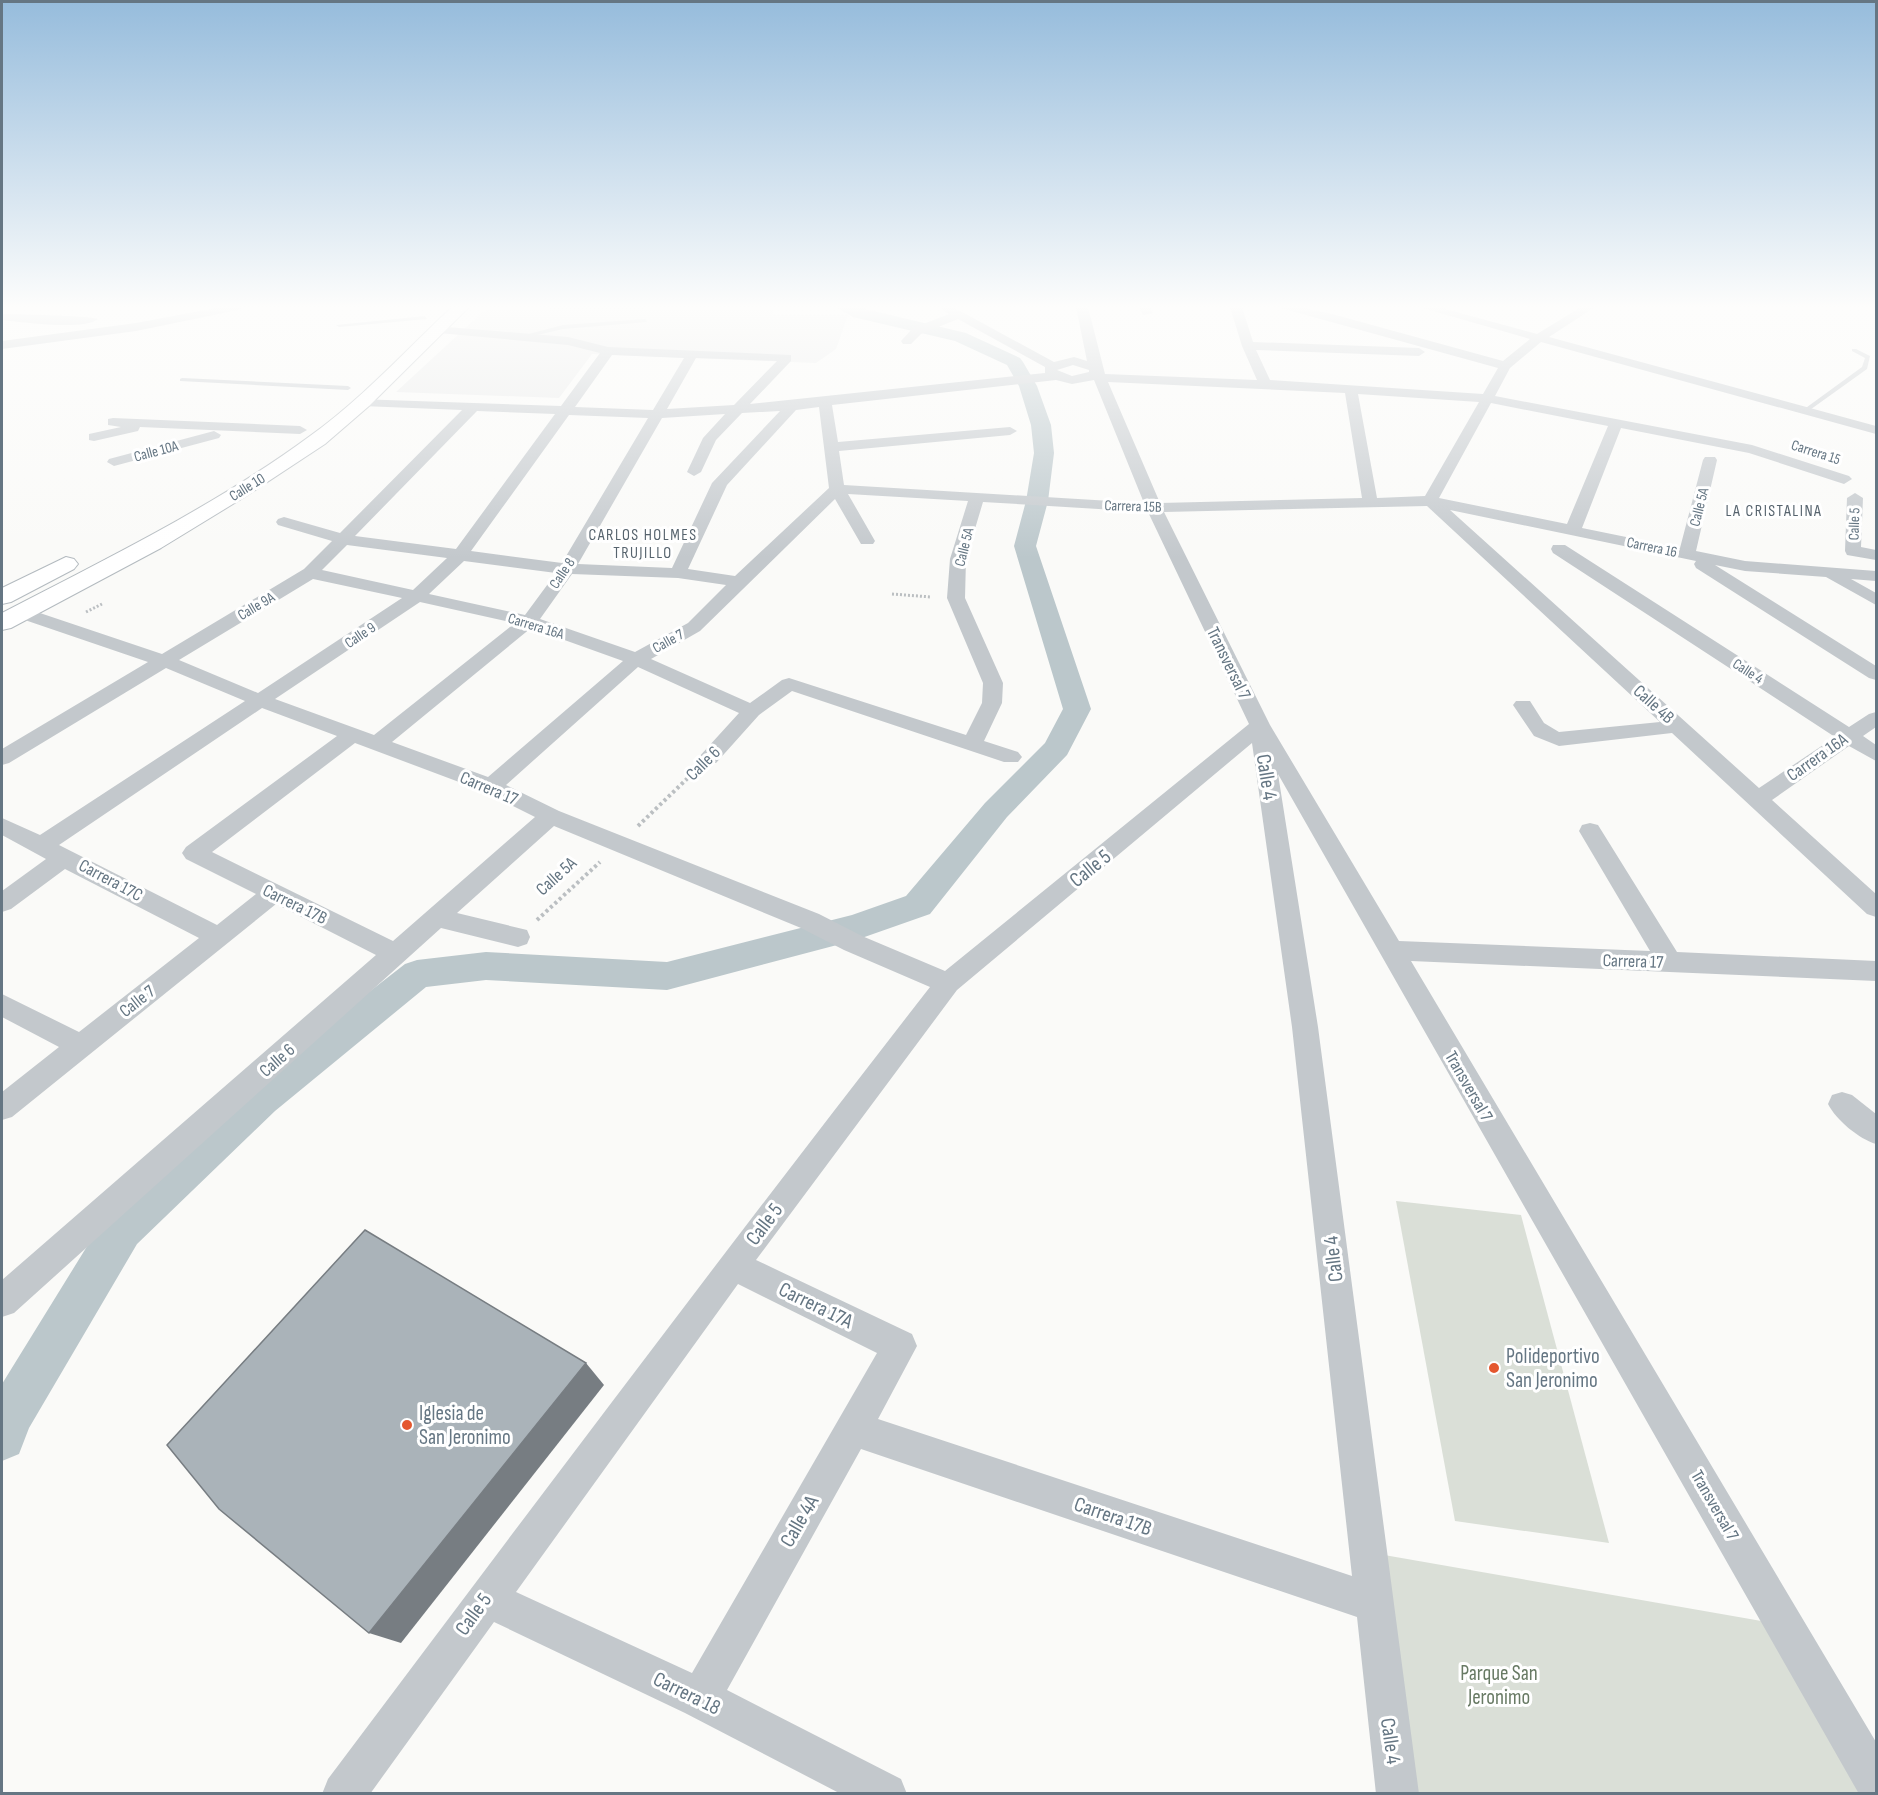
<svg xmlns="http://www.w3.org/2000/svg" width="1878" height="1795" viewBox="0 0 1878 1795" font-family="'Sofia Sans Condensed',sans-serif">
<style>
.built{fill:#e8e9e9}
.green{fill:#dadfd7}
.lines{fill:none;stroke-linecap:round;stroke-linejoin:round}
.canal{fill:#bbc7cb;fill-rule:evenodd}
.secondary-casing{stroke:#b3babf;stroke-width:2}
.path-far1{stroke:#bbbfc2;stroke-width:3;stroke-dasharray:2 2;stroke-linecap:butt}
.path{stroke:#bbbfc2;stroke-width:4;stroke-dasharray:3 3;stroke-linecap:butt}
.lane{fill:#c3c8cc;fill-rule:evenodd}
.street{fill:#c3c8cc;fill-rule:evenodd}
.secondary{fill:#fff;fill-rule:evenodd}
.shaded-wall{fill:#777d82}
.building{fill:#aab3b9;stroke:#777d82;stroke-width:1.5}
.poi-dot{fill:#e4572e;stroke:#fff;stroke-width:2}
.labels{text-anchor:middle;stroke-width:6;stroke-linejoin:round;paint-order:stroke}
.far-street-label{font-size:15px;fill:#657683;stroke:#fff}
.far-neighbourhood-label{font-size:16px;letter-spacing:1.5px;fill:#57646e;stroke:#fff}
.street-label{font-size:18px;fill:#657683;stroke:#fff}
.near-street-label{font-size:21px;fill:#657683;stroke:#fff}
.near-poi-label{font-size:21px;fill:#657683;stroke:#fff;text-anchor:start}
.near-park-label{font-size:21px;fill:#687a64;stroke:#fff}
</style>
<rect width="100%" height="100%" fill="#fafaf8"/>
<polygon class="built" points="549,307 773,310 773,315 848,315 836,349 816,363 592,354 559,398 396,392 486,309 546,310"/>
<g class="green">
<polygon points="1396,1201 1521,1215 1609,1543 1455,1521"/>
<polygon points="1367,1552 1785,1625 1876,1782 1876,1793 1401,1793"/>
</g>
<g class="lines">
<polygon class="canal" points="836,307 857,307 966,333 1020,358 1023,362 1037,386 1051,425 1054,453 1048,501 1036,546 1091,709 1067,755 1007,817 930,914 856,940 667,990 486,980 426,987 275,1111 137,1244 29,1428 19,1454 2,1461 2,1384 107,1214 247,1087 405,964 417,960 486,952 667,962 852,915 906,896 985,803 1045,743 1063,709 1014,546 1026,501 1034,453 1031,425 1019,386 1007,365 955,341 853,317"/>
<defs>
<g id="secondary">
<path d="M452,307H469L369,406L325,444L246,496L161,548L11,628L2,630V613C106,559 215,506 310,436C362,399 406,350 452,307Z"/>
<polygon points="66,557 74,559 78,564 74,569 11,602 2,604 2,588"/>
</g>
</defs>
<use href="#secondary" class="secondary-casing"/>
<g class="path-far1">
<polyline points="892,594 931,597"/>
<polyline points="86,612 102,604"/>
</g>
<g class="path">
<polyline points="638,826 693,773"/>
<polyline points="537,920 600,862"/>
</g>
<g class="lane">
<polygon points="425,316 427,319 339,327 336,325"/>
<polygon points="645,319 647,322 563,329 524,338 521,336 563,325"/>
<polygon points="1852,349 1856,349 1870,356 1867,369 1807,412 1803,412 1803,410 1862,367 1865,358 1852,351"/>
<polygon points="182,378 348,386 351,388 348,390 180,381 180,379"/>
</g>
<g class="street">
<polygon points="221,307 244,307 238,310 136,331 2,349 2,341 136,323"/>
<path d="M939,307H953L1054,362L1074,357L1087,361L1076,307H1088L1105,374L1257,380L1242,346L1230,307H1242L1253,342L1419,348L1425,352L1419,356L1256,350L1270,380L1483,394L1498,368L1277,307H1300L1332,314L1503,361L1530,339L1419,307H1438L1537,334L1581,307H1595L1549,337L1876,426V434L1541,342L1510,368L1495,396L1752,445L1849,476L1852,479L1844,484L1749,453L1621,428L1582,528L1680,548L1703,460L1705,457H1715L1717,460L1696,551L1745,561L1876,571V581L1851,579L1876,593V605L1826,577L1745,571L1715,565L1876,666V680L1869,678L1696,568L1694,564L1696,561L1450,510L1759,788L1835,737L1553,553L1551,549L1553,545H1565L1849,727L1869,714L1876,712V727L1863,736L1876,745V761L1849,746L1772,800L1876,894V917L1867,914L1672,733L1559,746L1534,736L1513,705L1516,701H1530L1544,723L1559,732L1660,722L1427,506L1164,512L1270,725L1399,941L1650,951L1579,831L1582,825L1590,823L1598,825L1677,952L1876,961V981L1411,961L1876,1742V1794H1859L1278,774L1318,1027L1419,1794H1376L1357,1617L861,1449L727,1690L901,1779L907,1794H841L685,1713L494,1622L370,1794H322L328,1779C527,1514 726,1249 930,987L844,950L801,928L554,826L457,913L527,930L530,937L527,944L518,947L441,928L14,1313L2,1317V1280L376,955L276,904L12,1117L2,1120V1092L59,1047L2,1017V994L79,1032L199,938L65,869L11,909L2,912V891L46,859L2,835V818L40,835L245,701L166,668L9,763L2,765V749L148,662L16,617L13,613L16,609H28L162,654L304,569L332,541L278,525L276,522L278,519L284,517L340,533L462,410L362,406L355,402L357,399L561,406L600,353L568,345L439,333L433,329L435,326L568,337L608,347L791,355V361L750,404L1045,373V367L958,319L921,334L911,344H903L901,341L913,328L949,314ZM612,355L684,358L653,410L575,407ZM696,358L777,361L734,405L667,409ZM1073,365L1089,370V372L1072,376L1057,370ZM1056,380L1072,384L1094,380L1144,503L844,485L839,451L1010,435L1017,431L1010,427L838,442L832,405ZM1108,382L1345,393L1362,498L1160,503ZM1358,394L1479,402L1425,496L1377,498ZM1491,403L1608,426L1567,524L1439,498ZM819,407L829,488L735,576L688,569L727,485L796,410ZM477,411L555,414L456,549L355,536ZM780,411L712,483L672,568L578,564L662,418L725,414L703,438L687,472L694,476L701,472L716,440L742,413ZM569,415L648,418L562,563L471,551ZM848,494L968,501L950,559L947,598L983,683L982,703L966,735L789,678L782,680L750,703L651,659L700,631L835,499L861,544H873L875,541ZM983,502L1148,512L1249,724L945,971L862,936L819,914L559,811L506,785L638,667L739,713L698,758L702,763H716L759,715L792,691L1004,762H1018L1022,757L1018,752L984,741L1002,703L1003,683L965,598L966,559ZM347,545L447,558L413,590L322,570ZM464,561L556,573L525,615L429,594ZM572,574L678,578L726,585L688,623L635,652L540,619ZM313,579L402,598L258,693L179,660ZM420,602L515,623L374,735L275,699ZM531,628L623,661L488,777L392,742ZM262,708L337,736L186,847L182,853L186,859L256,894L217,925L59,845ZM355,743L483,791L535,817L393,941L212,852ZM1252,743L1292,1027L1352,1576L878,1419L917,1346L912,1334L756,1260L957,990ZM738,1284L877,1353L692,1673L516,1592Z"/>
<polygon points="1138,307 1150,307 1153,313 1143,315"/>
<path d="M2,314C15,314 94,316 98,319C83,331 22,322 2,320Z"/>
<polygon points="113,418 300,426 307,430 300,434 140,427 138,431 94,441 89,440 89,434 121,427 108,425 108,419"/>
<polygon points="214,431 221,435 219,438 114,466 107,462 109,459"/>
<polygon points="1855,493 1863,498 1861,547 1876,550 1876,560 1847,555 1845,551 1847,498"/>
<path d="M1842,1092L1852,1095L1876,1114V1144C1859,1139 1836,1120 1828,1104L1832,1095Z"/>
</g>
<use href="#secondary" class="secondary"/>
</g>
<polygon class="shaded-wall" points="586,1363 604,1385 401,1643 369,1633"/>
<polygon class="building" points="365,1230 586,1363 369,1633 219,1509 167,1445"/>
<linearGradient id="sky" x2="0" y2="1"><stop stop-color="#96bcdc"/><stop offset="0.55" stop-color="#fdfdfc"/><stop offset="1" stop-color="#fdfdfc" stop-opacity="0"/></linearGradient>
<rect width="1878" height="558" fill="url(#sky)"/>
<g class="poi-dot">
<circle cx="1494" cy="1368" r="6"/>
<circle cx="407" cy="1425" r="6"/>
</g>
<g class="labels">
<g class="far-street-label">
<text transform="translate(156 451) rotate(-15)" y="5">Calle 10A</text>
<text transform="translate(1816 452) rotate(18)" y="5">Carrera 15</text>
<text transform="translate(247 487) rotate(-32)" y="5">Calle 10</text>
<text transform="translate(1133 506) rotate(2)" y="5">Carrera 15B</text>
<text transform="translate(1699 507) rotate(-76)" y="5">Calle 5A</text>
<text transform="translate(1854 524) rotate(-88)" y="5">Calle 5</text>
<text transform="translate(964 547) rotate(-76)" y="5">Calle 5A</text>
<text transform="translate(1652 547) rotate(12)" y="5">Carrera 16</text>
<text transform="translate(562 573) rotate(-56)" y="5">Calle 8</text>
<text transform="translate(256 606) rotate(-31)" y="5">Calle 9A</text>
<text transform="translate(536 626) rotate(17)" y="5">Carrera 16A</text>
<text transform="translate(360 635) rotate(-34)" y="5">Calle 9</text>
<text transform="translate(668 641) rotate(-29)" y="5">Calle 7</text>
<text transform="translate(1748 671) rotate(33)" y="5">Calle 4</text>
</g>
<g class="far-neighbourhood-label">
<text x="1774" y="516">LA CRISTALINA</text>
<text x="643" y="540">CARLOS HOLMES<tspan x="643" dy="18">TRUJILLO</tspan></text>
</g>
<g class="street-label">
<text transform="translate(1229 663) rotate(64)" y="6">Transversal 7</text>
<text transform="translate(1654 704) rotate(42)" y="6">Calle 4B</text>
<text transform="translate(1817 757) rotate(-35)" y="6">Carrera 16A</text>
<text transform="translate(703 763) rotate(-45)" y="6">Calle 6</text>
<text transform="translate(489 788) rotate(23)" y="6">Carrera 17</text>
<text transform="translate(556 876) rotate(-42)" y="6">Calle 5A</text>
<text transform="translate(111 880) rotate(28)" y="6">Carrera 17C</text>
<text transform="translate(295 904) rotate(26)" y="6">Carrera 17B</text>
<text transform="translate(1633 961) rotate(2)" y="6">Carrera 17</text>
<text transform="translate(137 1001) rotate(-38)" y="6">Calle 7</text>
<text transform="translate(277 1060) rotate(-41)" y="6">Calle 6</text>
<text transform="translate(1469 1086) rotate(60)" y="6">Transversal 7</text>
<text transform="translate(1715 1505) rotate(60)" y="6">Transversal 7</text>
</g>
<g class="near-street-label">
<text transform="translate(1267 777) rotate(81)" y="7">Calle 4</text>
<text transform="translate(1090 868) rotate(-39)" y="7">Calle 5</text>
<text transform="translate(764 1224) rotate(-53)" y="7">Calle 5</text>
<text transform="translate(1333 1259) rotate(-97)" y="7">Calle 4</text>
<text transform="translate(816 1305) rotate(26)" y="7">Carrera 17A</text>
<text transform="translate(1113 1516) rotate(19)" y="7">Carrera 17B</text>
<text transform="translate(799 1521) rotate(-60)" y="7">Calle 4A</text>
<text transform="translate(473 1614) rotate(-54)" y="7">Calle 5</text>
<text transform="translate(687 1693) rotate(26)" y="7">Carrera 18</text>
<text transform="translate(1391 1741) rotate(82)" y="7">Calle 4</text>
</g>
<g class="near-poi-label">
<text x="1506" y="1363">Polideportivo<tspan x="1506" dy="24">San Jeronimo</tspan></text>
<text x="419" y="1420">Iglesia de<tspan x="419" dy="24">San Jeronimo</tspan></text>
</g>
<g class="near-park-label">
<text x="1499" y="1680">Parque San<tspan x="1499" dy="24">Jeronimo</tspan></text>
</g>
</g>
<rect width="1878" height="1795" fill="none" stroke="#657683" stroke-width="6"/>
</svg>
